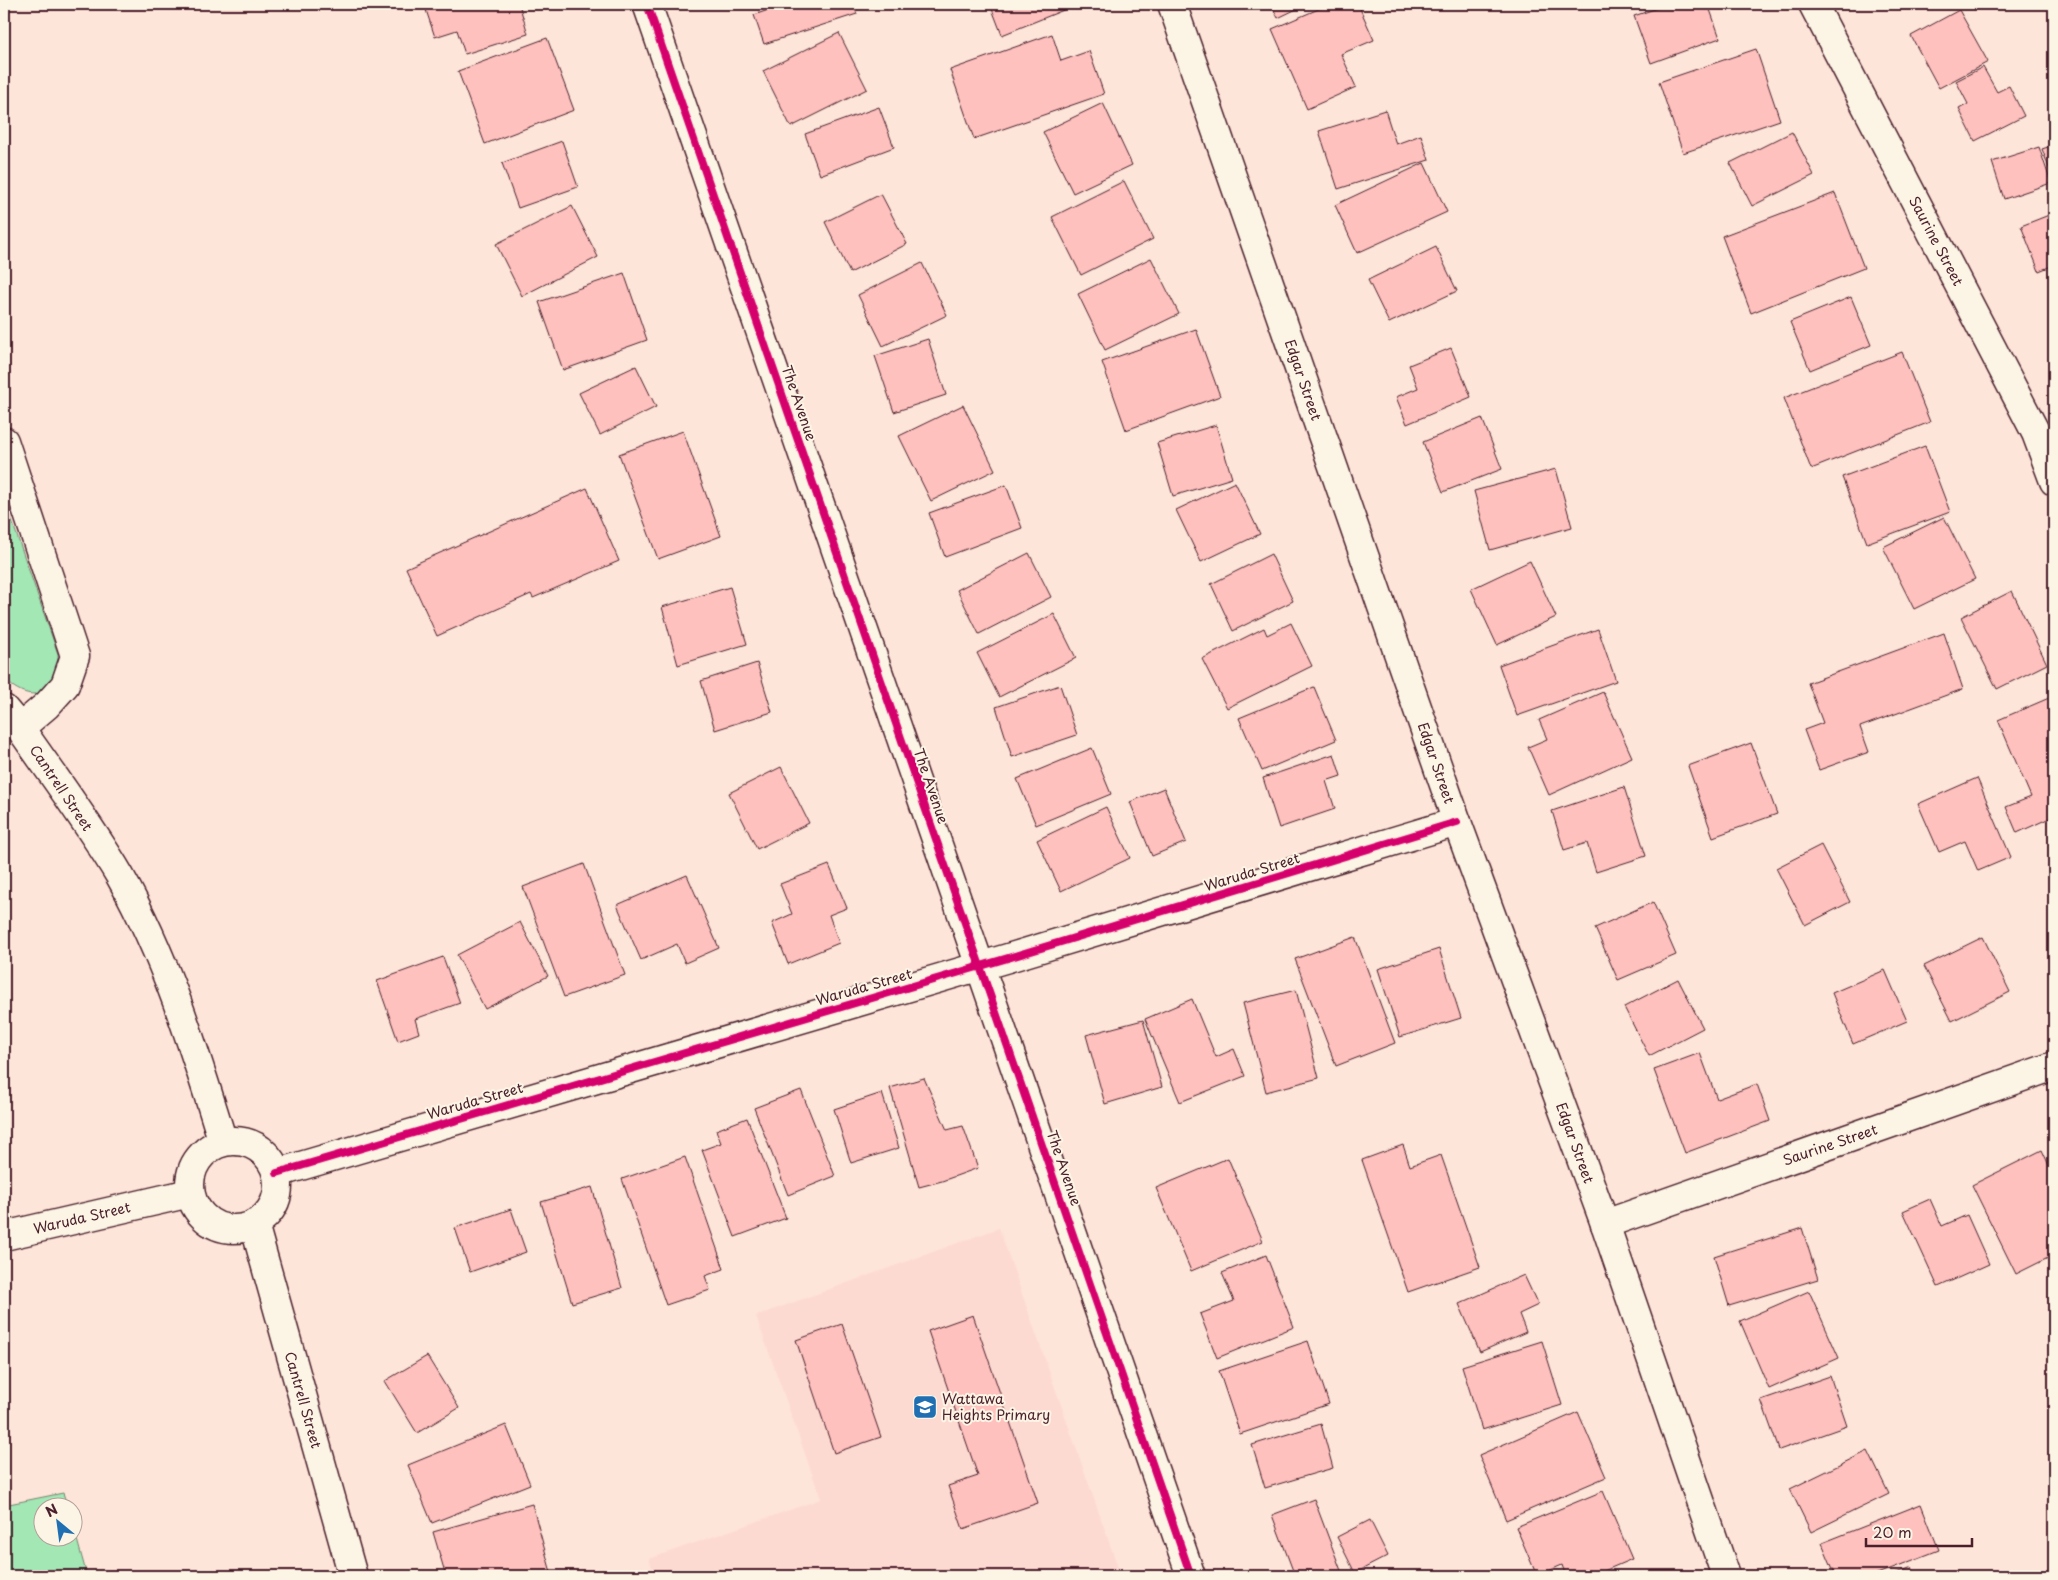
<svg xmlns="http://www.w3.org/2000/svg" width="2058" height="1580" viewBox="0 0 2058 1580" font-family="'Playpen Sans',sans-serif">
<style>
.built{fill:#fddad1}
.green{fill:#a2e7b4;stroke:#768370}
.building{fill:#fec1be;stroke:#4a1f2b}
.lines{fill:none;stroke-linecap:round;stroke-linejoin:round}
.street-casing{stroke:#4a1f2b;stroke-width:31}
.secondary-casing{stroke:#4a1f2b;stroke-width:31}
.street{stroke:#fcf5e5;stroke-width:28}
.secondary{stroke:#fcf5e5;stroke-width:28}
.cycleway-casing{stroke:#fcf5e5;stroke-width:11}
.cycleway{stroke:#d6006c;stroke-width:8}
.labels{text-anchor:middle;stroke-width:4;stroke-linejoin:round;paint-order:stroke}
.street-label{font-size:14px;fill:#4a1f2b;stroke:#fcf5e5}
.poi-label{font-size:14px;fill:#4a1f2b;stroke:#fcf5e5;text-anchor:start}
</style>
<rect width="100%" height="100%" fill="#fde5d9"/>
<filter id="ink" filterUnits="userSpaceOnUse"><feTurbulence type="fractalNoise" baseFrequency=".02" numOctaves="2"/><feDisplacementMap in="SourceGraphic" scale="10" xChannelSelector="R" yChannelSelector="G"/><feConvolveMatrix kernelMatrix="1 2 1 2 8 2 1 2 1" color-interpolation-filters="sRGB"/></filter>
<g filter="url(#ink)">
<polygon class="built" points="999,1228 1121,1576 655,1576 649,1559 821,1499 756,1316"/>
<g class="green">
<path d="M4,498L58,654L59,675C55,680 51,687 46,690C32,700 13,689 4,678Z"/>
<polygon points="63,1493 68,1507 42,1508 42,1538 72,1538 73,1525 87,1576 4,1576 4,1505"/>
</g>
<g class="building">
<polygon points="437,4 519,4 528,34 465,54 457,30 435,37 425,7"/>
<polygon points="776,4 853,4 857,14 764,44 754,15 777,7"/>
<polygon points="1005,4 1069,4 1071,7 1002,35 992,9"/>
<polygon points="1271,4 1307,4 1278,18"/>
<polygon points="1330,4 1358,4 1374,40 1341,54 1356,87 1307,109 1272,29"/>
<polygon points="1669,4 1708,4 1720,38 1651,63 1634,16"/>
<polygon points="1959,10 1988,62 1939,88 1911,36"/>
<polygon points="839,33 867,89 791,127 763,71"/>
<polygon points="1052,34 1061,61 1089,51 1104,94 974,139 950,70"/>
<polygon points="547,38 574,110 485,144 458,71"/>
<polygon points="1756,49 1780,120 1683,153 1659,82"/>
<polygon points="1983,67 1997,92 2009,86 2024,116 1975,141 1959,109 1968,104 1956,81"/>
<polygon points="1103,103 1132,165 1073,193 1043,132"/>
<polygon points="879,107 894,147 820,175 805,134"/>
<polygon points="1385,110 1396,144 1421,135 1429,160 1338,189 1319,131"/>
<polygon points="1792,132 1814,175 1752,206 1730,163"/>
<polygon points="562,141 578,187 518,208 502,163"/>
<polygon points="2054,145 2054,181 2042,149"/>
<polygon points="2039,147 2051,183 2004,199 1992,162"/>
<polygon points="1424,163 1447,212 1357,253 1335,205"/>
<polygon points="1124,181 1153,239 1081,275 1052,217"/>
<polygon points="1835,193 1864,268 1751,313 1722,236"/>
<polygon points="881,194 907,244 850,273 825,222"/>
<polygon points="572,206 598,257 522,296 496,244"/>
<polygon points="2054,213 2054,265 2039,271 2021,226"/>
<polygon points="1436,247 1457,291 1389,323 1368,280"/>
<polygon points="1151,258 1179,314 1105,350 1078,294"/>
<polygon points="922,263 947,315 883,346 858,295"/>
<polygon points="624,273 647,340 563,370 539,302"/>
<polygon points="1851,297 1871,345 1810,370 1790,322"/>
<polygon points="1196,329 1220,396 1126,430 1102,362"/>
<polygon points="928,339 946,395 894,412 875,356"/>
<polygon points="1451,348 1471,397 1407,424 1396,397 1418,388 1409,365"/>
<polygon points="1902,352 1930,422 1811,469 1784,398"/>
<polygon points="636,366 656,407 600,435 579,393"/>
<polygon points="963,405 995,470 931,501 899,436"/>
<polygon points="1482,418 1502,469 1443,492 1423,442"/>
<polygon points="1216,425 1232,478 1173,496 1157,443"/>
<polygon points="683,431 721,536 658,559 619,454"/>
<polygon points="1925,446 1950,512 1867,543 1842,477"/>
<polygon points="1556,469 1572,527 1490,550 1474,491"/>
<polygon points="1235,482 1260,534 1201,562 1176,510"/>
<polygon points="1006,485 1022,528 945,557 929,513"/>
<polygon points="587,488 619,561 533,598 531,594 437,636 406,568"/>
<polygon points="1944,517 1975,579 1914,609 1883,547"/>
<polygon points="1029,553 1051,597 979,634 957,590"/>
<polygon points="1271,554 1293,601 1233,631 1211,584"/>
<polygon points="1530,561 1556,617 1497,645 1471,589"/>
<polygon points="730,587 747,644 678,665 662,607"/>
<polygon points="2012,591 2047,664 1997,689 1961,617"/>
<polygon points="1054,614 1076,658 999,697 977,653"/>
<polygon points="1291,623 1312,666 1227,708 1202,659 1264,628 1267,635"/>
<polygon points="1598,629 1616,681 1517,716 1499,665"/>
<polygon points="1944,633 1963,689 1860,727 1869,752 1819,770 1804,730 1823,723 1808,683"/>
<polygon points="757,663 772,712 715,730 701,681"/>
<polygon points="1060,685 1077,735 1012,757 996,707"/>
<polygon points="1314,687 1336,740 1262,771 1239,718"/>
<polygon points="1603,692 1632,757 1549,795 1528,747 1547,739 1539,720"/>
<polygon points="2049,698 2054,710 2054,816 2017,833 2006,807 2031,797 1998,720"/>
<polygon points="1751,743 1777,814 1713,837 1688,766"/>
<polygon points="1092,748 1111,794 1036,825 1017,779"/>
<polygon points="1334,754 1341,776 1326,781 1335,809 1279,828 1263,778"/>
<polygon points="781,767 809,823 757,849 729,793"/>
<polygon points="1977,778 2011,857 1978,871 1965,841 1939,852 1918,804"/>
<polygon points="1624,787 1646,856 1596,872 1587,843 1564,850 1552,811"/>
<polygon points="1164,788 1186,842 1152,856 1130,802"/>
<polygon points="1106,807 1130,858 1061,891 1037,840"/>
<polygon points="1821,845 1850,902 1805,925 1776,868"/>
<polygon points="584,864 625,975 564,997 523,887"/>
<polygon points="829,865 847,908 829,915 839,943 788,964 772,923 792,914 780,884"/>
<polygon points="687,875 719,948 685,963 677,944 641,960 617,905"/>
<polygon points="1653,902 1676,955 1618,980 1595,928"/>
<polygon points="520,922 548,976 485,1009 457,955"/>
<polygon points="1355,937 1395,1043 1336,1066 1295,959"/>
<polygon points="1983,937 2010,992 1952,1021 1924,966"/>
<polygon points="1439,949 1461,1018 1400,1037 1378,969"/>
<polygon points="443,957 460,1003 415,1019 419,1033 398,1041 377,981"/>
<polygon points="1885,970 1907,1021 1853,1044 1832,993"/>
<polygon points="1678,979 1703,1028 1649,1056 1624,1007"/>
<polygon points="1296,990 1319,1078 1266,1092 1243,1003"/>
<polygon points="1192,999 1216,1057 1234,1049 1245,1076 1180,1102 1145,1019"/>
<polygon points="1143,1020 1162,1087 1105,1104 1086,1035"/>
<polygon points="1700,1053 1717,1099 1757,1084 1770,1121 1685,1153 1654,1070"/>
<polygon points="924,1078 947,1130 963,1126 978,1168 942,1181 919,1187 890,1088"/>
<polygon points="801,1090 835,1176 788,1195 754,1108"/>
<polygon points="882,1093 899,1148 851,1163 834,1109"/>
<polygon points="747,1118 786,1218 735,1237 702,1150 721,1143 716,1130"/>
<polygon points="1403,1145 1410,1166 1441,1155 1480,1267 1408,1292 1362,1160"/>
<polygon points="2042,1150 2054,1176 2054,1255 2016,1274 1972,1185"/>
<polygon points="685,1157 724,1269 705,1276 710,1290 666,1305 622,1179"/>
<polygon points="1228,1158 1263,1241 1191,1271 1156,1188"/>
<polygon points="592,1187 622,1288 572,1303 541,1202"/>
<polygon points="1930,1199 1942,1226 1967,1215 1989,1264 1938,1287 1903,1211"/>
<polygon points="511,1209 526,1252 470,1272 455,1228"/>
<polygon points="1802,1228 1818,1279 1729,1306 1714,1256"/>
<polygon points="1266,1255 1294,1327 1217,1358 1200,1314 1234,1301 1222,1273"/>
<polygon points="1524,1275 1538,1305 1519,1314 1526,1332 1480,1352 1459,1304"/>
<polygon points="1809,1291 1839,1358 1769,1389 1740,1321"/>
<polygon points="973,1315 1038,1503 963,1529 948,1486 978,1476 928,1331"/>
<polygon points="842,1324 881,1437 834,1453 796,1340"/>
<polygon points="1308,1341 1329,1404 1240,1434 1219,1371"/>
<polygon points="1542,1341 1562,1405 1482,1430 1462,1366"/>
<polygon points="427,1356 459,1408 417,1433 385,1381"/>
<polygon points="1830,1376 1847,1426 1779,1450 1761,1400"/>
<polygon points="1578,1412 1606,1477 1506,1520 1479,1455"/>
<polygon points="1321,1424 1333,1468 1265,1488 1252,1445"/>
<polygon points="506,1425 530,1484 432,1523 408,1465"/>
<polygon points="1868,1451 1889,1494 1811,1532 1790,1489"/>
<polygon points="1603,1491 1632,1559 1592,1576 1566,1576 1562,1565 1537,1576 1516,1527"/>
<polygon points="1314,1499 1343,1576 1295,1576 1272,1515"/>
<polygon points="532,1504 552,1576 446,1576 433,1532"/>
<polygon points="1921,1504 1939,1550 1872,1576 1836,1576 1822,1543"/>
<polygon points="1370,1520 1388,1556 1355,1573 1337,1537"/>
<polygon points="1912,1567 1916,1576 1889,1576"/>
</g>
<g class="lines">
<defs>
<g id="street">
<polyline points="647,4 1191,1576"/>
<polyline points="1813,4 2036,433 2054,481"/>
<polyline points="4,441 75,656 65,685 47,705 20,728"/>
<path d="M4,709L20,728C54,777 90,825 120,876C167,959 195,1052 223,1142"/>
<circle cx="234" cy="1185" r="44"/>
<polyline points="277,1173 1008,958 1457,822"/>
<polyline points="254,1224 353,1576"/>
<polyline points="1605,1224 2054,1066"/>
<polyline points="4,1236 190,1193"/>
</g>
<polyline id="secondary" points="1172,4 1457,822 1605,1224 1726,1576"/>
</defs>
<use href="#street" class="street-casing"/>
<use href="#secondary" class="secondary-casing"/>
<use href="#street" class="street"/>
<use href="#secondary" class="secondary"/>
<defs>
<g id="cycleway">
<polyline points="647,4 1191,1576"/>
<polyline points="277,1173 1008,958 1457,822"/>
</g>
</defs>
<use href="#cycleway" class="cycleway-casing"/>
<use href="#cycleway" class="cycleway"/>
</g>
</g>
<defs>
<symbol id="school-square" viewBox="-11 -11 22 22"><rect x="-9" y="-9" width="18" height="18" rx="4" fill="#1f6fb2" stroke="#fcf5e5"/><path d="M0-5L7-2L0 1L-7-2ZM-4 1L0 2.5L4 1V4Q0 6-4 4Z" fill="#fff"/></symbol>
</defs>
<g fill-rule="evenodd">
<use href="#school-square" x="911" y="1393" width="28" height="28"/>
</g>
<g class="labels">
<g class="street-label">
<text transform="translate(1936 241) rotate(62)" y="5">Saurine Street</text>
<text transform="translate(1303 380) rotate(71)" y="5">Edgar Street</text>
<text transform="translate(799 403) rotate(71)" y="5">The Avenue</text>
<text transform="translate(1436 763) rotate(71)" y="5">Edgar Street</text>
<text transform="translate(931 786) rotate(71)" y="5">The Avenue</text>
<text transform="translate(61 788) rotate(56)" y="5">Cantrell Street</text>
<text transform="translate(1252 872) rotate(-17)" y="5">Waruda Street</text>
<text transform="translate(864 987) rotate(-16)" y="5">Waruda Street</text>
<text transform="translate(475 1101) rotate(-16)" y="5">Waruda Street</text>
<text transform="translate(1575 1143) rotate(70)" y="5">Edgar Street</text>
<text transform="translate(1830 1145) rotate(-19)" y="5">Saurine Street</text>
<text transform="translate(1064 1168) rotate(71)" y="5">The Avenue</text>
<text transform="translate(82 1218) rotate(-13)" y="5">Waruda Street</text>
<text transform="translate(303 1400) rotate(74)" y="5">Cantrell Street</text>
</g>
<g class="poi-label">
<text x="942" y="1404">Wattawa<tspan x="942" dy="16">Heights Primary</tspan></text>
</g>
</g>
<rect width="2058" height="1580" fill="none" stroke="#fcf5e5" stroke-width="20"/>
<rect x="10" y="10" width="2038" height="1560" fill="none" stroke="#4a1f2b" stroke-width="2" filter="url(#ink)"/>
<g transform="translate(58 1522) rotate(331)"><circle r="24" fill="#fcf5e5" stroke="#b59f9b"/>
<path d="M0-4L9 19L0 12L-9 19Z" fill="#1f6fb2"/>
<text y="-8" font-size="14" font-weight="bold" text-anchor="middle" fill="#4a1f2b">N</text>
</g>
<path d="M1866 1538v8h106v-8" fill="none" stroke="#4a1f2b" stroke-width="2.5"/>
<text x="1873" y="1538" font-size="15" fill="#4a1f2b" stroke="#fcf5e5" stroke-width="4" paint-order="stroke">20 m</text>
</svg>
